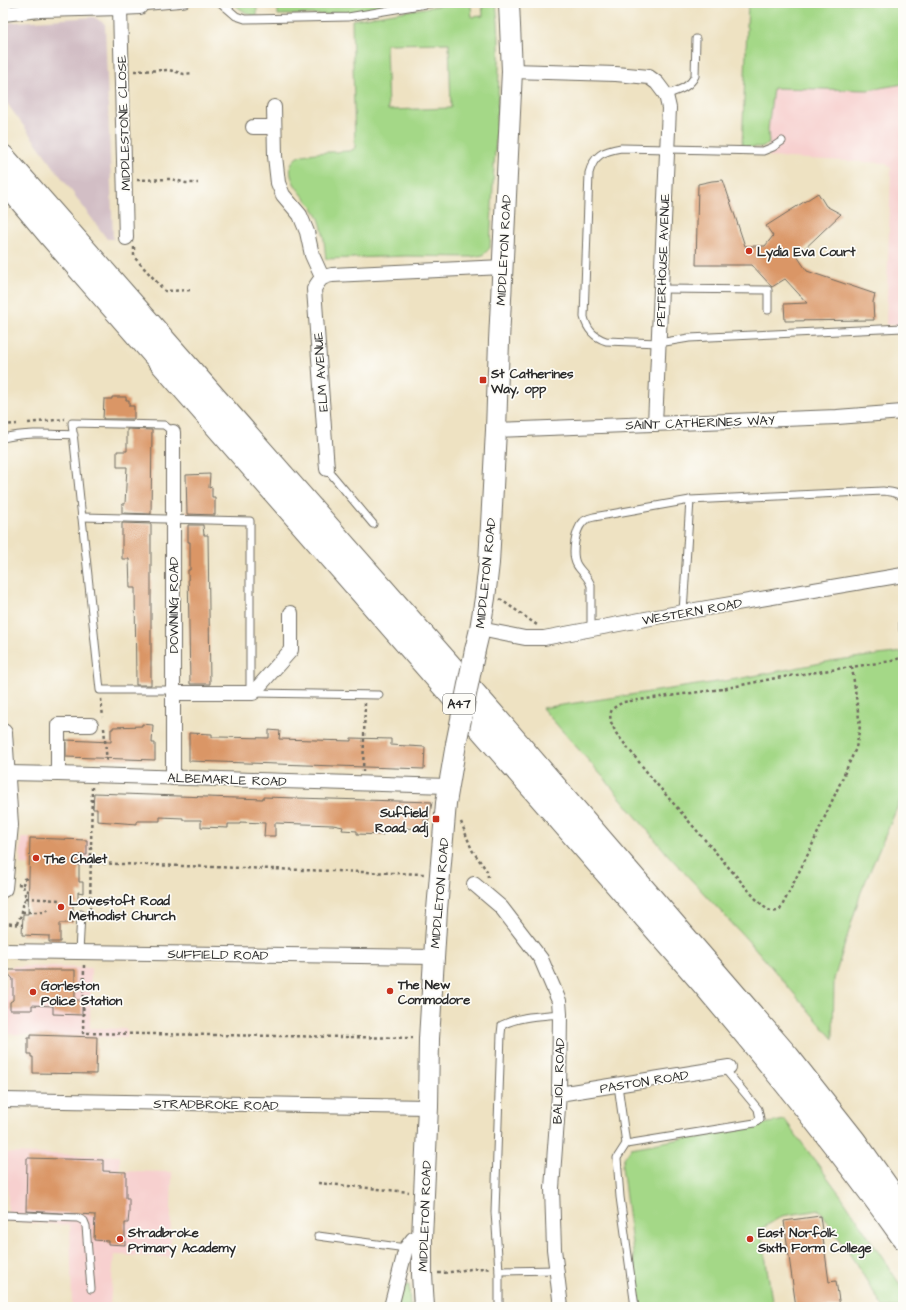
<svg xmlns="http://www.w3.org/2000/svg" width="906" height="1310" viewBox="0 0 906 1310" font-family="'Architects Daughter',sans-serif">
<style>
.built{fill:#f7d0cf}
.industrial{fill:#d2bec5}
.green{fill:#a4d887;stroke:#688259;fill-rule:evenodd}
.building{fill:#da9666}
.lines{fill:none;stroke-linecap:round;stroke-linejoin:round}
.service-casing{stroke:#6f6b60;stroke-width:9}
.minor-casing{stroke:#6f6b60;stroke-width:16}
.tertiary-casing{stroke:#6f6b60;stroke-width:20}
.secondary-casing{stroke:#6f6b60;stroke-width:22}
.trunk-casing{stroke:#6f6b60;stroke-width:24}
.path{stroke:#6f6b60;stroke-width:2.5;stroke-dasharray:3 3;stroke-linecap:butt}
.service{stroke:#fff;stroke-width:7}
.minor{stroke:#fff;stroke-width:14}
.tertiary{stroke:#fff;stroke-width:18}
.secondary{stroke:#fff;stroke-width:20}
.trunk{stroke:#fff;stroke-width:22}
.secondary-bridge-casing{stroke:#6f6b60;stroke-width:22;stroke-linecap:butt}
.secondary-bridge{stroke:#fff;stroke-width:20}
.poi-dot{fill:#c8321e;stroke:#fdfcf7;stroke-width:1.5}
.labels{text-anchor:middle;stroke-width:3.5;stroke-linejoin:round;paint-order:stroke}
.shield{fill:#fdfcf7;stroke:#6a6a68;stroke-width:1}
.shield-label{font-size:12px;font-weight:bold;fill:#2b2b2b}
.street-label{font-size:13px;fill:#2b2b2b;stroke:#fdfcf7}
.poi-label{font-size:13px;font-weight:bold;fill:#2b2b2b;stroke:#fdfcf7;text-anchor:start}
</style>
<rect width="100%" height="100%" fill="#fdfcf7"/>
<filter id="ink" filterUnits="userSpaceOnUse"><feTurbulence type="fractalNoise" baseFrequency=".025" numOctaves="2"/><feDisplacementMap in="SourceGraphic" scale="8" xChannelSelector="R" yChannelSelector="G"/><feConvolveMatrix kernelMatrix="1 2 1 2 8 2 1 2 1" color-interpolation-filters="sRGB"/></filter>
<filter id="wash" filterUnits="userSpaceOnUse"><feTurbulence type="fractalNoise" baseFrequency=".012" numOctaves="4" result="noise"/><feDisplacementMap in="SourceGraphic" scale="16" xChannelSelector="R" yChannelSelector="G"/><feGaussianBlur stdDeviation="0.9" result="paint"/><feColorMatrix in="noise" values="0 0 0 0 0 0 0 0 0 0 0 0 0 0 0 0 0 1.4 0 .05"/><feComposite in="paint" operator="in"/></filter>
<g filter="url(#wash)">
<rect width="100%" height="100%" fill="#eee2c2"/>
<g class="built">
<polygon points="903,84 903,325 886,325 891,168 885,163 769,157 768,130 773,88 868,90"/>
<polygon points="21,838 89,840 89,867 20,865"/>
<polygon points="14,966 91,968 90,1028 127,1029 127,1038 6,1034 7,969"/>
<polygon points="7,1153 120,1156 120,1171 172,1172 170,1257 114,1255 110,1305 94,1307 72,1307 70,1225 8,1221"/>
</g>
<polygon class="industrial" points="94,17 105,24 113,239 107,239 3,98 3,23"/>
<g class="green">
<path d="M233,3H261H257V16C247,15 240,9 233,3Z"/>
<polygon points="278,3 411,3 351,14 278,15"/>
<path d="M455,3H469L471,6L472,17L483,16L482,3H496C502,47 498,93 496,138C493,174 492,211 490,248L483,255L471,257L406,256L326,259C324,244 324,228 317,214C311,203 301,195 295,185C288,174 288,158 303,155C316,152 335,152 349,151L352,150L355,148L352,20ZM449,43L451,108L388,110L386,44Z"/>
<polygon points="748,3 903,3 903,84 868,90 773,88 768,130 769,144 761,147 742,147"/>
<polygon points="903,652 903,794 861,892 834,979 833,1039 754,947 668,855 603,777 542,708 737,679 837,660"/>
<polygon points="785,1120 842,1197 903,1289 903,1307 883,1307 855,1262 820,1210 782,1216 761,1229 773,1307 640,1307 622,1166 624,1158 631,1148"/>
<polygon points="409,1285 410,1307 394,1307 399,1286"/>
</g>
<g id="blocks">
<g class="building">
<polygon points="723,180 745,246 765,246 773,236 766,226 818,193 826,206 841,214 797,256 807,271 875,294 873,302 874,320 785,321 784,304 807,303 785,279 772,287 752,265 696,265 698,184 712,181"/>
<polygon points="112,397 126,397 126,400 129,400 129,406 134,406 134,419 103,419 104,399 112,399"/>
<polygon points="127,429 152,430 151,514 122,513 122,504 125,504 127,467 117,467 117,451 127,451"/>
<polygon points="210,474 209,488 212,487 212,497 215,497 215,515 187,514 186,475"/>
<polygon points="122,523 151,524 151,685 136,685 135,588 130,588 129,559 122,559"/>
<polygon points="188,525 203,525 204,535 208,535 210,684 190,684 188,570 190,570 190,542 188,542"/>
<polygon points="142,724 153,725 152,743 155,743 155,760 66,757 66,740 111,742 111,729 113,729 113,727 142,726"/>
<polygon points="269,730 280,731 279,739 351,741 351,738 391,739 391,745 425,747 424,769 189,761 189,733 212,734 212,737 218,737 269,738"/>
<polygon points="94,793 263,799 263,797 432,802 429,820 424,820 424,829 383,827 383,835 357,834 357,831 342,830 343,827 333,825 275,823 275,836 264,836 265,823 240,822 240,824 228,824 228,828 201,827 201,820 183,820 183,818 160,817 160,821 137,821 137,824 97,821 97,809 93,809"/>
<polygon points="30,838 87,840 87,855 79,855 79,882 83,882 83,893 78,892 78,905 73,904 73,923 60,923 60,942 49,942 49,936 22,935 23,914 28,914"/>
<polygon points="5,970 75,970 75,1000 82,1000 82,1015 53,1014 53,1006 32,1005 32,1010 10,1010 10,1002 13,1000 13,979"/>
<polygon points="31,1035 97,1037 96,1074 33,1073 33,1057 31,1057 31,1054 28,1054 28,1038 31,1038"/>
<polygon points="27,1158 103,1160 103,1171 126,1172 126,1198 129,1198 129,1213 128,1223 125,1223 125,1245 108,1244 108,1241 94,1240 95,1215 26,1211"/>
<polygon points="820,1216 829,1282 836,1281 840,1307 796,1307 784,1221"/>
</g>
</g>
</g>
<g filter="url(#ink)">
<use href="#blocks" fill-opacity="0" stroke="#6f6b60" stroke-width="1"/>
<g class="lines">
<defs>
<g id="service">
<polyline points="221,3 236,16 245,19 348,17 432,3"/>
<polyline points="140,7 185,3"/>
<path d="M666,95C678,90 689,88 695,76L696,39"/>
<path d="M782,141L773,147L763,151L621,148C603,151 594,155 589,173L584,317C587,329 593,337 606,341L659,343L689,338L903,328"/>
<polyline points="661,289 768,290 768,310"/>
<polyline points="173,432 164,425 72,423 100,690 173,690"/>
<path d="M3,438C27,432 49,434 74,435"/>
<polyline points="327,469 373,524"/>
<polyline points="82,517 250,521 250,686 253,693 379,695"/>
<polyline points="683,612 690,500"/>
<polyline points="903,621 903,630"/>
<path d="M591,629V586C589,577 581,572 577,565C571,555 575,530 583,522C585,519 590,518 594,517L690,500L883,491C890,492 898,492 903,498"/>
<polyline points="79,952 81,914"/>
<polyline points="618,1085 626,1144"/>
<polyline points="3,1215 78,1218 84,1221 86,1226 91,1289"/>
<polyline points="318,1236 406,1248"/>
<polyline points="499,1271 556,1270"/>
<path d="M499,1307V1271L495,1212L501,1034L502,1025C520,1016 541,1016 560,1014"/>
<polyline points="635,1307 620,1197 617,1158 626,1144 755,1123 760,1119 758,1109 724,1068"/>
</g>
<g id="minor">
<polyline points="120,8 140,7"/>
<polyline points="3,14 40,10 120,8 126,238"/>
<polyline points="512,71 616,74 649,77 657,83 666,95 669,108 655,424"/>
<polyline points="274,107 275,156 278,183 283,195 300,215 307,232 312,255 322,277"/>
<polyline points="253,127 274,127"/>
<polyline points="496,430 837,417 903,412"/>
<polyline points="173,432 173,778"/>
<path d="M327,469L314,289C320,279 321,277 332,275L503,267"/>
<polyline points="480,629 525,638 544,638 683,612 903,575"/>
<polyline points="173,693 253,693 291,650 291,613"/>
<polyline points="6,773 58,774 448,786"/>
<polyline points="58,774 58,725 91,725"/>
<polyline points="474,884 501,907 541,959 559,1001 560,1014 559,1094 552,1188 554,1249 561,1307"/>
<polyline points="3,951 434,957"/>
<polyline points="559,1094 729,1067"/>
<polyline points="3,1100 428,1107"/>
<polyline points="391,1307 406,1248 413,1239 422,1238"/>
</g>
<polyline id="tertiary" points="3,733 9,825 3,888"/>
<g id="secondary">
<polyline points="475,650 480,629 485,598 489,563 496,430 499,341 512,71 509,3"/>
<polyline points="424,1307 422,1274 422,1238 428,1107 429,1039 437,910 446,803 456,744"/>
</g>
<g id="trunk">
<polyline points="3,156 493,714 788,1056 855,1141 903,1209"/>
<path d="M3,180L50,236L703,984C773,1067 840,1149 903,1238"/>
</g>
</defs>
<use href="#service" class="service-casing"/>
<use href="#minor" class="minor-casing"/>
<use href="#tertiary" class="tertiary-casing"/>
<use href="#secondary" class="secondary-casing"/>
<use href="#trunk" class="trunk-casing"/>
<g class="path">
<polyline points="134,71 169,70 184,74 193,73"/>
<polyline points="137,180 171,179 186,183 198,183"/>
<polyline points="134,247 134,257 165,291 193,290"/>
<polyline points="28,423 65,419"/>
<polyline points="3,425 17,424"/>
<polyline points="500,599 537,625"/>
<path d="M852,667L860,726L856,748L809,852L780,910C769,915 764,906 756,899L654,781L616,733L611,722L610,715L612,709L623,702L722,689L776,678L892,661L900,658L903,653"/>
<polyline points="101,699 103,717"/>
<polyline points="104,728 107,763"/>
<polyline points="363,772 365,703"/>
<polyline points="461,822 472,850 487,871 488,877"/>
<polyline points="91,863 424,874"/>
<polyline points="18,884 23,885 24,890 28,891"/>
<polyline points="23,885 24,879 28,878"/>
<polyline points="26,898 59,900"/>
<polyline points="90,910 92,787"/>
<polyline points="22,912 44,912 49,909"/>
<polyline points="3,923 23,925"/>
<path d="M17,924C18,919 22,916 22,911C24,904 22,904 26,898L24,890"/>
<polyline points="84,965 83,1033 413,1038"/>
<polyline points="318,1183 409,1192"/>
<path d="M438,1273C455,1273 474,1266 491,1269"/>
</g>
<use href="#service" class="service"/>
<use href="#minor" class="minor"/>
<use href="#tertiary" class="tertiary"/>
<use href="#secondary" class="secondary"/>
<use href="#trunk" class="trunk"/>
<defs>
<polyline id="secondary-bridge" points="456,744 475,650"/>
</defs>
<use href="#secondary-bridge" class="secondary-bridge-casing"/>
<use href="#secondary-bridge" class="secondary-bridge"/>
</g>
</g>
<g class="poi-dot">
<circle cx="749" cy="251" r="4"/>
<rect x="479" y="376" width="8" height="8" rx="2"/>
<rect x="432" y="815" width="8" height="8" rx="2"/>
<circle cx="36" cy="858" r="4"/>
<circle cx="61" cy="907" r="4"/>
<circle cx="390" cy="991" r="4"/>
<circle cx="33" cy="992" r="4"/>
<circle cx="120" cy="1239" r="4"/>
<circle cx="750" cy="1239" r="4"/>
</g>
<g class="labels">
<rect class="shield" x="443" y="694" width="32" height="20" rx="3"/>
<g class="shield-label">
<text x="459" y="708">A47</text>
</g>
<g class="street-label">
<text transform="translate(123 123) rotate(-92)" y="5">MIDDLESTONE CLOSE</text>
<text transform="translate(503 250) rotate(-87)" y="5">MIDDLETON ROAD</text>
<text transform="translate(662 260) rotate(-88)" y="5">PETERHOUSE AVENUE</text>
<text transform="translate(320 372) rotate(-94)" y="5">ELM AVENUE</text>
<text transform="translate(700 422) rotate(-2)" y="5">SAINT CATHERINES WAY</text>
<text transform="translate(485 573) rotate(-84)" y="5">MIDDLETON ROAD</text>
<text transform="translate(173 605) rotate(-90)" y="5">DOWNING ROAD</text>
<text transform="translate(692 611) rotate(-10)" y="5">WESTERN ROAD</text>
<text transform="translate(227 779) rotate(2)" y="5">ALBEMARLE ROAD</text>
<text transform="translate(439 893) rotate(-85)" y="5">MIDDLETON ROAD</text>
<text transform="translate(218 954) rotate(1)" y="5">SUFFIELD ROAD</text>
<text transform="translate(558 1081) rotate(-88)" y="5">BALIOL ROAD</text>
<text transform="translate(644 1081) rotate(-9)" y="5">PASTON ROAD</text>
<text transform="translate(216 1104) rotate(1)" y="5">STRADBROKE ROAD</text>
<text transform="translate(424 1216) rotate(-88)" y="5">MIDDLETON ROAD</text>
</g>
<g class="poi-label">
<text x="757" y="256">Lydia Eva Court</text>
<text x="491" y="378">St Catherines<tspan x="491" dy="15">Way, opp</tspan></text>
<text x="428" y="817" text-anchor="end">Suffield<tspan x="428" dy="15">Road, adj</tspan></text>
<text x="44" y="863">The Chalet</text>
<text x="69" y="905">Lowestoft Road<tspan x="69" dy="15">Methodist Church</tspan></text>
<text x="398" y="989">The New<tspan x="398" dy="15">Commodore</tspan></text>
<text x="41" y="990">Gorleston<tspan x="41" dy="15">Police Station</tspan></text>
<text x="128" y="1237">Stradbroke<tspan x="128" dy="15">Primary Academy</tspan></text>
<text x="758" y="1237">East Norfolk<tspan x="758" dy="15">Sixth Form College</tspan></text>
</g>
</g>
<rect width="906" height="1310" fill="none" stroke="#fdfcf7" stroke-width="16"/>
</svg>
